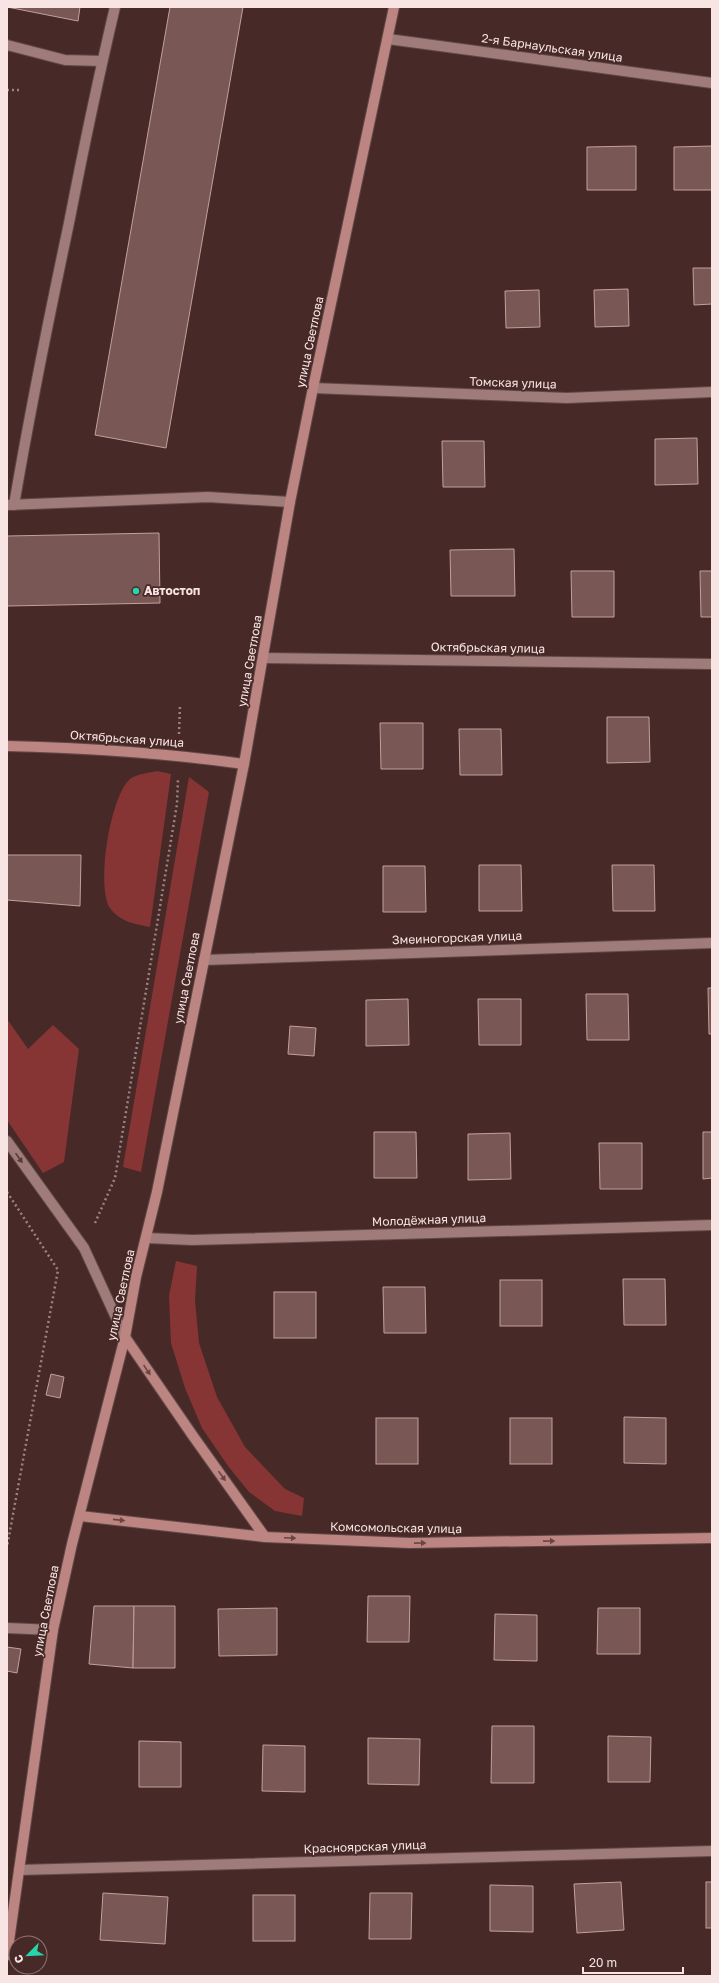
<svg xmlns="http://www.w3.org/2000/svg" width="719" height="1983" viewBox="0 0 719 1983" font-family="'Golos Text',sans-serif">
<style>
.green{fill:#863534}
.building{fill:#785754;stroke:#c4a09c}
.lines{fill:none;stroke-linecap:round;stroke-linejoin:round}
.lane-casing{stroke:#614847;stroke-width:12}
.street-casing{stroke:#614847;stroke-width:12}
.secondary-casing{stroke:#614847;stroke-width:12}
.path{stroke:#9b8381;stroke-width:2.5;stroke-dasharray:2 3;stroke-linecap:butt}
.lane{stroke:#9f7c79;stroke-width:10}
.street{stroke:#9f7c79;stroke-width:10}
.secondary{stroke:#bc8581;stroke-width:10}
.oneway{fill:#593a38}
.oneway2{fill:#6a4543}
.poi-dot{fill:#27d5ad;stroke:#472a28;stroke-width:1.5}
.labels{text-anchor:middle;stroke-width:3.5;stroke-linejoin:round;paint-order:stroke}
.street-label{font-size:12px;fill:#f8e5e3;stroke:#472a28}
.poi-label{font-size:12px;font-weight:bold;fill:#f8e5e3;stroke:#472a28;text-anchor:start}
</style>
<rect width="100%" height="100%" fill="#472a28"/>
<g class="green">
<path d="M157,771L171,774L150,927C135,924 120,922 110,908C96,885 110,797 130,779C137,774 148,773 157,771Z"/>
<polygon points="189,777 209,792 141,1172 123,1167"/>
<polygon points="7,1019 28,1049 53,1025 79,1049 64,1162 43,1173 7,1120"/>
<polygon points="176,1261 197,1266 195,1301 199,1343 217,1397 245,1447 285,1489 304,1498 302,1516 275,1511 249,1492 228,1466 202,1428 185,1388 171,1343 169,1296"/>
</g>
<g class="building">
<polygon points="7,7 80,7 78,21"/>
<polygon points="170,7 243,7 166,448 95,435"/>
<polygon points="636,146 636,190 587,190 587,147"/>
<polygon points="712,146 712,190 674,190 674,147"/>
<polygon points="693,268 712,268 712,304 694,305"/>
<polygon points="628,289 629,326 595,327 594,290"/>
<polygon points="539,290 540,327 506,328 505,291"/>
<polygon points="697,438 698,484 655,485 655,439"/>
<polygon points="442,441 484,441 485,487 443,487"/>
<polygon points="159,533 160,603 7,606 7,536"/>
<polygon points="514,549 515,596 451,596 450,550"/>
<polygon points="571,571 614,571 614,617 572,617"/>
<polygon points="700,571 712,571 712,617 701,617"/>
<polygon points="607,717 649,717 650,762 607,763"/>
<polygon points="380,723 423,723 423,769 381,769"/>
<polygon points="459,729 501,729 502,775 460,775"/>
<polygon points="7,855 81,855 80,906 7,900"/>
<polygon points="479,865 521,865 522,911 479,911"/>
<polygon points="612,865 654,865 655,911 613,911"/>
<polygon points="383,866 425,866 426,912 383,912"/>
<polygon points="708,988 712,988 712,1034 709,1034"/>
<polygon points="586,994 628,994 629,1040 587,1040"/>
<polygon points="408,999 409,1045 366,1046 366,1000"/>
<polygon points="478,999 521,999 521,1045 479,1045"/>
<polygon points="290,1026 316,1028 314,1056 288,1054"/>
<polygon points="374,1132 416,1132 417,1178 374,1178"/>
<polygon points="703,1132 712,1132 712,1178 703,1179"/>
<polygon points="510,1133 511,1179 468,1180 468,1134"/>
<polygon points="599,1143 642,1143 642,1189 600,1189"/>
<polygon points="623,1279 665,1279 666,1325 624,1325"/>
<rect x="500" y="1280" width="42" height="46"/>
<polygon points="383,1287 425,1287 426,1333 384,1333"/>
<rect x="274" y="1292" width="42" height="46"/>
<polygon points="51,1374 64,1377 60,1398 46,1395"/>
<polygon points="624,1417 666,1418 666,1464 624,1463"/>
<rect x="376" y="1418" width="42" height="46"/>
<rect x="510" y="1418" width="42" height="46"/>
<polygon points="368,1596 410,1596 409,1642 367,1642"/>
<polygon points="94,1606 134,1606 133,1668 89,1664"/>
<polygon points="134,1606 175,1606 175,1668 133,1668"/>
<polygon points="277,1608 277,1655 219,1656 218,1609"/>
<polygon points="598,1608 640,1608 640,1654 597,1654"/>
<polygon points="495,1614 537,1615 537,1661 494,1660"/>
<polygon points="7,1647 21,1649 17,1673 7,1671"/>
<polygon points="492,1726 534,1726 534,1783 491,1783"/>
<polygon points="608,1736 651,1737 650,1782 608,1782"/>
<polygon points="368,1738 420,1739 419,1785 368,1784"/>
<polygon points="139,1741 181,1742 181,1787 139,1787"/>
<polygon points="263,1745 305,1746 305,1792 262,1791"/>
<polygon points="621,1882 624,1930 577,1933 574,1884"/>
<rect x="706" y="1882" width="6" height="46"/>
<polygon points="490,1885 533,1886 533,1932 490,1931"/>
<polygon points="103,1893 168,1897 165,1944 100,1940"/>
<polygon points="370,1893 412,1893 411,1939 369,1939"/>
<rect x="253" y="1895" width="42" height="46"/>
</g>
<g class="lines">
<defs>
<g id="lane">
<polyline points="7,45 65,60 102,61"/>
<polyline points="7,505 208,497 290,502"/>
<path d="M14,505C30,411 49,317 69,223C83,151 98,79 115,7"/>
<polyline points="7,1628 53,1630"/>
</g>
<g id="street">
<polyline points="388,39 712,83"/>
<polyline points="313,388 567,398 712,392"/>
<polyline points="264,658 712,664"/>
<polyline points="204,960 712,943"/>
<polyline points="7,1141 84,1248 125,1337"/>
<polyline points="147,1238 192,1240 712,1225"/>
<polyline points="19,1870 712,1851"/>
</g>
<g id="secondary">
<path d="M7,746C87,748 165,753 244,764"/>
<polyline points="125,1337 193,1436 265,1537"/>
<polyline points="80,1516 265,1537 410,1543 712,1538"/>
<polyline points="7,1955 53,1630 72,1544 125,1337 136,1277 157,1192 244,764 290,502 313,388 394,7"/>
</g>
</defs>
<use href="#lane" class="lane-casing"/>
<use href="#street" class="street-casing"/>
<use href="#secondary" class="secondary-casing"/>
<g class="path">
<polyline points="7,90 22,90"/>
<polyline points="179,734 180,705"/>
<polyline points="7,1192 58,1270 7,1547"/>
<polyline points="95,1223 115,1178 177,804 178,779"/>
</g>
<use href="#lane" class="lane"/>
<use href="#street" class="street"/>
<use href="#secondary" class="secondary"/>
</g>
<defs><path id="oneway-solid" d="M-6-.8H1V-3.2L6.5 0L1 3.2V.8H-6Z"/></defs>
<use class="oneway" href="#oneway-solid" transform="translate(19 1158) rotate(55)"/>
<g class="oneway2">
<use href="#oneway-solid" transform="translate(147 1370) rotate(56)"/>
<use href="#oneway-solid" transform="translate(222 1476) rotate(54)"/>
<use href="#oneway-solid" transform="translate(119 1520) rotate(6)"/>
<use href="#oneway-solid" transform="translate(290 1538) rotate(3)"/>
<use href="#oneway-solid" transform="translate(549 1541) rotate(-1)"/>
<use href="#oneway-solid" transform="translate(420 1543) rotate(-1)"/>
</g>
<circle class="poi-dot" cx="136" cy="591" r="4"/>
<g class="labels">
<g class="street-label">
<text transform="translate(552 48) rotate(8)" y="4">2-я Барнаульская улица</text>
<text transform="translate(310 342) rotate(-78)" y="4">улица Светлова</text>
<text transform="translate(513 383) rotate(2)" y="4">Томская улица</text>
<text transform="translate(488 648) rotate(1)" y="4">Октябрьская улица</text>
<text transform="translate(250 661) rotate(-80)" y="4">улица Светлова</text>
<text transform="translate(127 739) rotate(4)" y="4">Октябрьская улица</text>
<text transform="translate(457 938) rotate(-2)" y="4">Змеиногорская улица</text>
<text transform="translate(187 978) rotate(-79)" y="4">улица Светлова</text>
<text transform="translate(429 1220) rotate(-2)" y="4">Молодёжная улица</text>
<text transform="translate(121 1295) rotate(-78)" y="4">улица Светлова</text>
<text transform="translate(396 1528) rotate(1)" y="4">Комсомольская улица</text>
<text transform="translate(46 1611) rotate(-79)" y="4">улица Светлова</text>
<text transform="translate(365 1847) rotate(-2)" y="4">Красноярская улица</text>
</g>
<g class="poi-label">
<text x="144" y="595">Автостоп</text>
</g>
</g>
<rect width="719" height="1983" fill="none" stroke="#f8e5e3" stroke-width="16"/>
<g transform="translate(28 1955) rotate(246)"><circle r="19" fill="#472a28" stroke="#8e7573"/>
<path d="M0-3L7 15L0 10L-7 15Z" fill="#27d5ad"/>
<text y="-6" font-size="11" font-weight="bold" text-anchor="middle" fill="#f8e5e3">С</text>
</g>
<path d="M583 1967v6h100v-6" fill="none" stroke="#f8e5e3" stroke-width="2"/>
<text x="589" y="1967" font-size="12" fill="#f8e5e3" stroke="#472a28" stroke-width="3" paint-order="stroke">20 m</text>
</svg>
